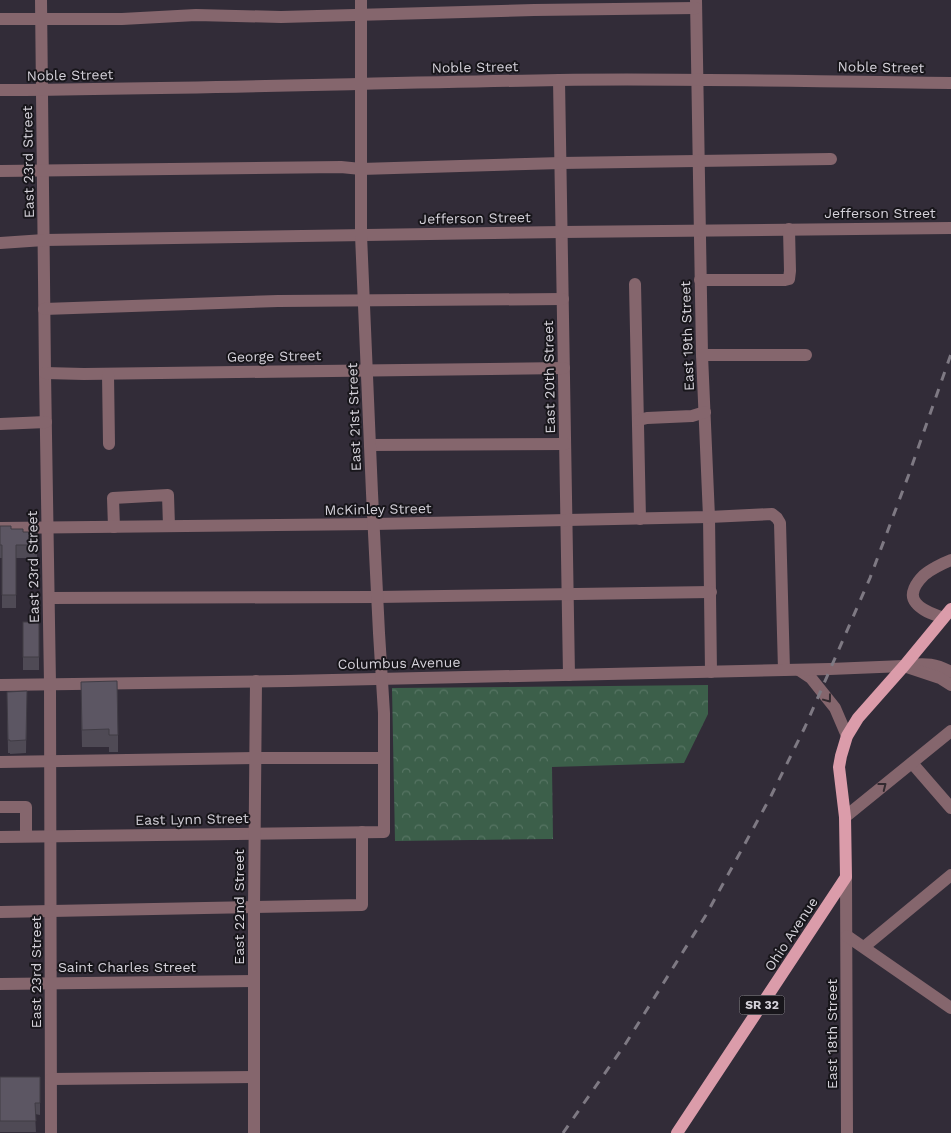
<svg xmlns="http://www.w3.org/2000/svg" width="951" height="1133" viewBox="0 0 951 1133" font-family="'Work Sans',sans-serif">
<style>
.park{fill:url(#park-crowns)}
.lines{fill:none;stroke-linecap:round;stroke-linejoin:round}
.minor{stroke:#85666d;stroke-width:12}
.major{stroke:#db9caa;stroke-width:12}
.rail{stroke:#7e7983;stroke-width:3;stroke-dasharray:9 9;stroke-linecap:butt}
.wall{fill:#4f4a55}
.building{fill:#5c5663;stroke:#403c45}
.oneway{stroke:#332a30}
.labels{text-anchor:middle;stroke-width:4;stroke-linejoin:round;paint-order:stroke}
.shield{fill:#18161b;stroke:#9c99a0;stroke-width:1}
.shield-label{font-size:12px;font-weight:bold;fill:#d4d1d9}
.street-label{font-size:14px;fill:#d4d1d9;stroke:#18161b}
</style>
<defs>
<pattern id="park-crowns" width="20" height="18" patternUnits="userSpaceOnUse" patternTransform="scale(1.25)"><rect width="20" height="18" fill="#3c5f4a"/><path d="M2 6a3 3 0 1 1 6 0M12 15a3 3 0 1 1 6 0" fill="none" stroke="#577564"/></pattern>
</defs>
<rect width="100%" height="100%" fill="#322c38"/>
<polygon class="park" points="708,685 708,714 684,763 552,767 553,839 395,841 392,688"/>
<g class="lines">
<g class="minor">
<polyline points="41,0 45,373 50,684 51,1133"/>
<polyline points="696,0 702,355 709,517 711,672"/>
<polyline points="0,19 122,19 196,15 281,17 534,10 696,8"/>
<polyline points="559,80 569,675"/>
<path d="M0,90C186,89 373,83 559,80C690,78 820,82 951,83"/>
<polyline points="0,171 341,167 361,169 561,163 831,159"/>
<polyline points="0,243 44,240 562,232 951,228"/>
<polyline points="700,280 785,280 789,279 790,271 789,229"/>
<polyline points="635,284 640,519"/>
<polyline points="44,309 278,301 563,299"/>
<polyline points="702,355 806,355"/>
<polyline points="45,373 84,374 564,368"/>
<polyline points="108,374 109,444"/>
<polyline points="639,420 647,418 692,416 705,412"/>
<polyline points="0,424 46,422"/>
<polyline points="370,445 565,444"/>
<polyline points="114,527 113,498 168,495 169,526"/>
<polyline points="0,528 374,524 709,517 772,514 777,518 780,523 784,670"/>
<polyline points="49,598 377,597 711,592"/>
<path d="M943,618C934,614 922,611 916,603C908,594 917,582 924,575C930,570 943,563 951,560"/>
<path d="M909,665C926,663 936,664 951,672"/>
<polyline points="799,670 811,678 835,708 847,736"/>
<polyline points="0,685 288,681 830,669 904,666 940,678 951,685"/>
<polyline points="0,762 255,758 384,758"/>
<polyline points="912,763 951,808"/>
<polyline points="0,807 26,807 26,836"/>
<polyline points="845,817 951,731"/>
<polyline points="0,837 384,832 384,713 379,633 372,493 361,235 361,0"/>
<polyline points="846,877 847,1133"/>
<polyline points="0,912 362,905 362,832"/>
<polyline points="847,936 951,1008"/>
<polyline points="864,947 951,875"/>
<polyline points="0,984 254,981"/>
<polyline points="51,1079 254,1077"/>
<polyline points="254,1133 254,907 256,681"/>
</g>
<polyline class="major" points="677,1133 846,877 845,817 839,767 841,756 847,736 858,718 904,666 951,609"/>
<polyline class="rail" points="563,1133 626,1043 706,915 771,796 805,727 870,578 909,474 951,354"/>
</g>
<g class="wall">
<polygon points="0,526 23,532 37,532 37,558 16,558 16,608 2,608 2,558 0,558"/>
<rect x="23" y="622" width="16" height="48"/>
<polygon points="27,691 26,753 10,754 10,753 8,753 7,692"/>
<polygon points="81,699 118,735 118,752 109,752 109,747 82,747"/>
<polygon points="0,1077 40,1077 40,1115 35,1114 36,1132 0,1132"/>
</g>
<g class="building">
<polygon points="0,526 11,526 11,529 23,529 23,532 37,532 37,545 16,545 16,595 2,595 2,545 0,545"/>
<rect x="23" y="622" width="16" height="35"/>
<polygon points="117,681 118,735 109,735 109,729 82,730 81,682"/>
<polygon points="27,691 26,740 10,741 10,740 8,740 7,692"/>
<polygon points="0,1077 40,1077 40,1103 35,1103 36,1121 0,1121"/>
</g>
<defs><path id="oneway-chevron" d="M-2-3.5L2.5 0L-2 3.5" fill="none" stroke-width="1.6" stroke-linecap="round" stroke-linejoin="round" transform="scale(1.25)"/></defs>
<g class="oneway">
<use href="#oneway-chevron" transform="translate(828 699) rotate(53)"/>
<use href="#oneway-chevron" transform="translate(883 786) rotate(-38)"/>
</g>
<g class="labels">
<rect class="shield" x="739.5" y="995.5" width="45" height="19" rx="4"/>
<g class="shield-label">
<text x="762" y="1009">SR 32</text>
</g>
<g class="street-label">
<text transform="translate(475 67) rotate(-1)" y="5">Noble Street</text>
<text transform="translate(881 67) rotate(1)" y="5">Noble Street</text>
<text transform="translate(70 75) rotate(-1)" y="5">Noble Street</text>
<text transform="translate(28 162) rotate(-91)" y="5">East 23rd Street</text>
<text x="880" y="218">Jefferson Street</text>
<text transform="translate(475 218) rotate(-1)" y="5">Jefferson Street</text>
<text transform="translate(687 336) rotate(-92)" y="5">East 19th Street</text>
<text transform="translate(274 356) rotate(-1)" y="5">George Street</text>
<text transform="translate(549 377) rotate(-91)" y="5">East 20th Street</text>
<text transform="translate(354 417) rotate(-92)" y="5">East 21st Street</text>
<text transform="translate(378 509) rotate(-1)" y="5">McKinley Street</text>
<text transform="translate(33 567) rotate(-91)" y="5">East 23rd Street</text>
<text transform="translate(399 663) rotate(-1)" y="5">Columbus Avenue</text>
<text transform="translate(192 819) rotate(-1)" y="5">East Lynn Street</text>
<text transform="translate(239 907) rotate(-90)" y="5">East 22nd Street</text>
<text transform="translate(791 934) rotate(-57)" y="5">Ohio Avenue</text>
<text x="127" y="972">Saint Charles Street</text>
<text transform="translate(36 972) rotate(-90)" y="5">East 23rd Street</text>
<text transform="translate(832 1034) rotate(-90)" y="5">East 18th Street</text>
</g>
</g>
</svg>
